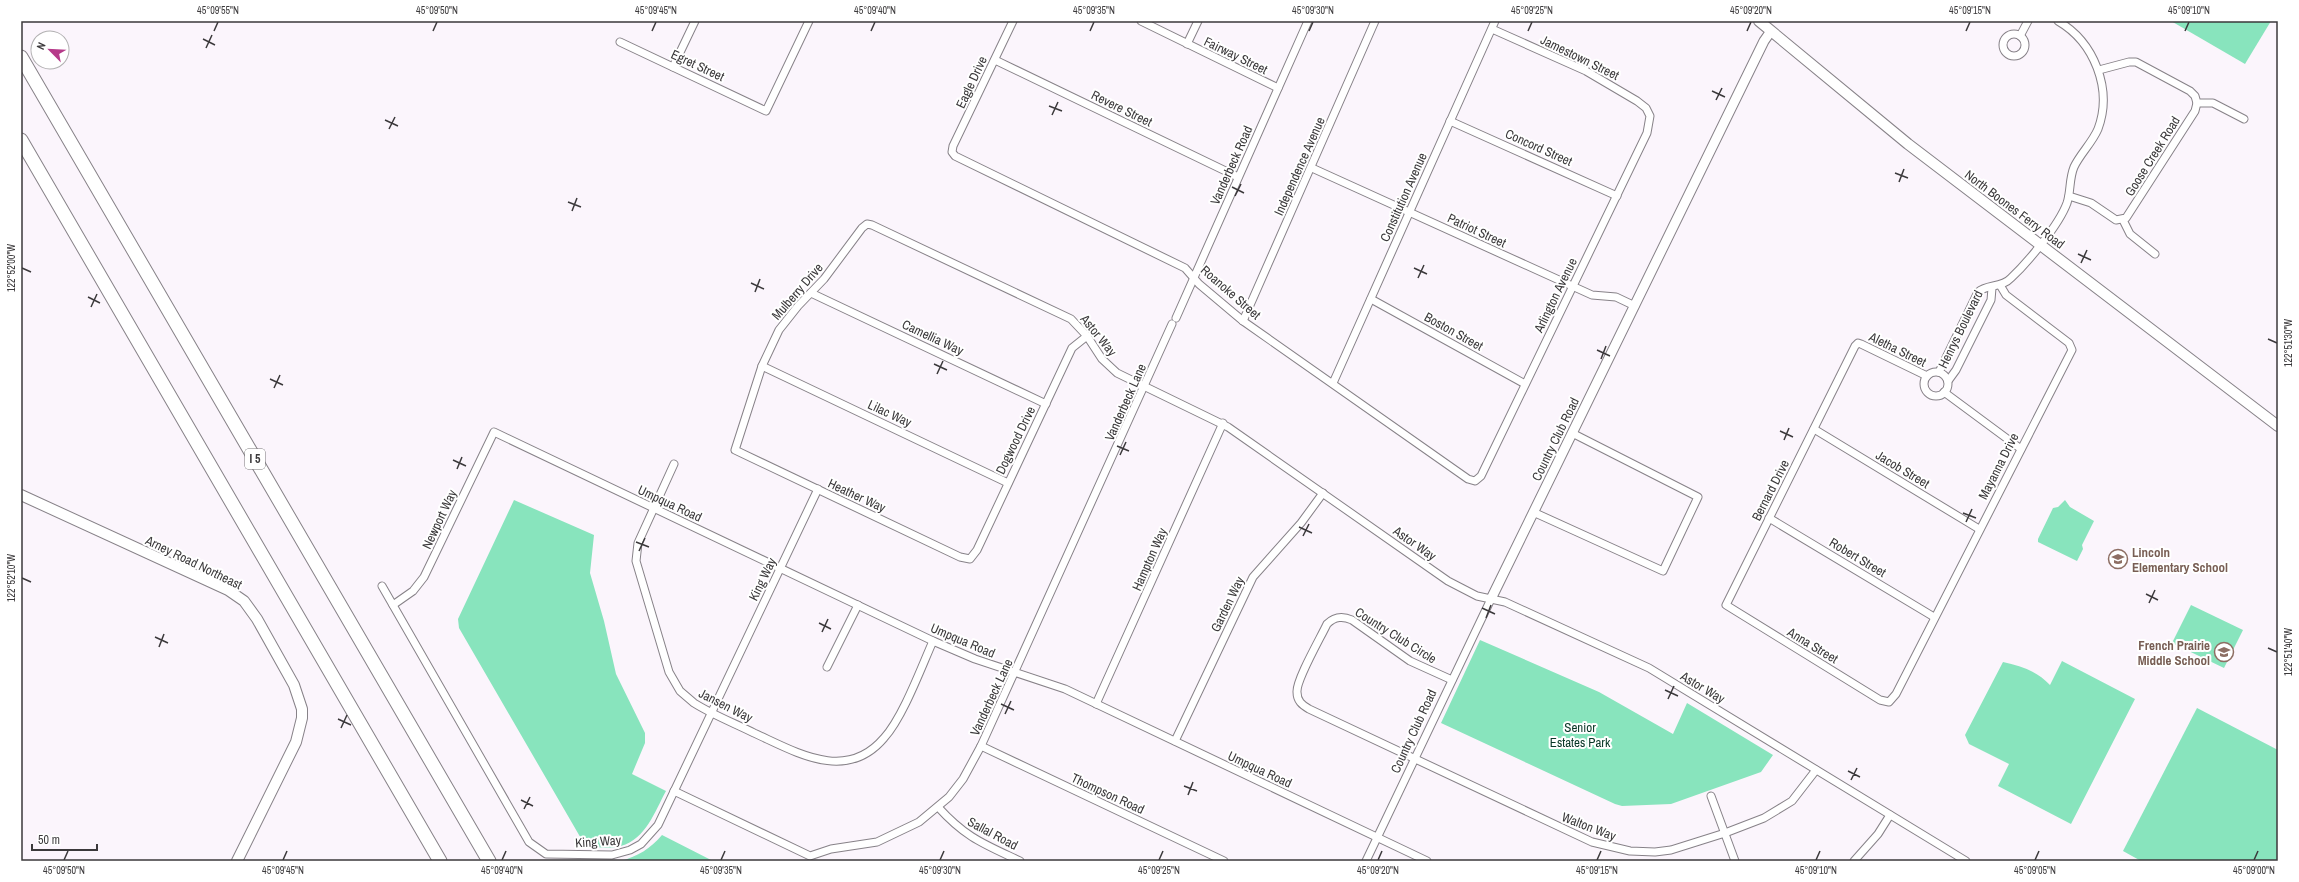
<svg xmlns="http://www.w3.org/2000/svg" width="2299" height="882" viewBox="0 0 2299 882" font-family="'Archivo Narrow',sans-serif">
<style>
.green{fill:#88e4bd}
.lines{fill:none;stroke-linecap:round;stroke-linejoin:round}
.minor-casing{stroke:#878288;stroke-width:9}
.tertiary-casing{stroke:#878288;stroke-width:11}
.secondary-casing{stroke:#878288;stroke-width:12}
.motorway-casing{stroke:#878288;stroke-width:15}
.minor{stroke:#fff;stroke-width:7}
.tertiary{stroke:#fff;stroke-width:9}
.secondary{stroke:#fff;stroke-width:10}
.motorway{stroke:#fff;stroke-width:13}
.ticks{fill:none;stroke:#3b393b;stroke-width:1.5}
.labels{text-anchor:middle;stroke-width:4;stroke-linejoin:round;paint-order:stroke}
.shield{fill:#fff;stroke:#767476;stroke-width:1}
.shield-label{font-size:12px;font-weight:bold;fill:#3b393b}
.street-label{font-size:13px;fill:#3b393b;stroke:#fff}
.education-label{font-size:13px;font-weight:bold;fill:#785e54;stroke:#fff;text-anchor:start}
.park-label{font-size:13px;fill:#093727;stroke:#fff}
.neatline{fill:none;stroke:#3b393b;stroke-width:1.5}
.ticks-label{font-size:10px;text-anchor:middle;fill:#3b393b}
</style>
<rect width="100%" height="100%" fill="#fbf5fc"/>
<g class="green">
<polygon points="2171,21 2271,21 2245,64"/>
<path d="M514,500L594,535L590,573L604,621L616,674L645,733V743L632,774L666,791C655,811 646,839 621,846C611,849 597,847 586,847L459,628L458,619Z"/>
<polygon points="2065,500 2070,507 2094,521 2082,545 2083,549 2077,561 2038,542 2038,539 2053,508 2058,507"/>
<polygon points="2191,605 2243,630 2224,668 2172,643"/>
<polygon points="1480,640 1599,692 1673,734 1687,703 1773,755 1761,772 1671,804 1622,806 1615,804 1441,723"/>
<path d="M2062,661L2135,699L2071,824L1998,786L2009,764L1969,744L1965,735L2003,662C2021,666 2037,671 2050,685Z"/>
<polygon points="2197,708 2278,750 2278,861 2141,861 2123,851"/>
<path d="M662,835L713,861H621C638,856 650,849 662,835Z"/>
</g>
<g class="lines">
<defs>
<g id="minor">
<polyline points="1013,21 953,146 952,152 955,156 1185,268 1199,284 1243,321 1468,479 1475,481 1481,476 1647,133 1650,116 1646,108 1637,101 1586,71 1492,29"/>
<polyline points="1141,21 1278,88"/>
<circle cx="2014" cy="45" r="11"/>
<polyline points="2020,36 2028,21"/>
<polyline points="620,42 766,111 809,21"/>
<polyline points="1187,44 1198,21"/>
<polyline points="995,60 1238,177"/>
<polyline points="673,67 695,21"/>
<polyline points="2099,70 2129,62 2136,62 2190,91 2195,96 2197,103 2213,103 2244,119"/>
<polyline points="1450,121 1617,196"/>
<polyline points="1312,168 1592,295 1616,297 1635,306"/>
<polyline points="2069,196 2091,203 2116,220 2126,218 2195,111 2197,103"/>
<polyline points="2123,220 2130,234 2155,254"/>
<polyline points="811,293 1046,404"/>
<polyline points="1371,299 1525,384"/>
<polyline points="1176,318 1308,21"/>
<polyline points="1243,321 1375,21"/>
<polyline points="1087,336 1072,348 977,550 970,559 960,557 735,450 762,366 779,330 798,306 824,279 862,228 867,224 872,225 1071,319 1087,336 1102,359 1117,373 1228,427 1448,581 1477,596 1505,602 1649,668 1966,861"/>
<polyline points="762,366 1008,483"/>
<path d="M1939,372L1978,292C1987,284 2002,288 2011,278C2028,262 2059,225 2067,203C2071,191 2069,179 2074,167C2080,154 2092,143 2098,129C2113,89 2094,42 2058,21"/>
<circle cx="1936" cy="384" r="12"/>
<polyline points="1927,376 1861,344 1858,343 1855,346 1726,605 1880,700 1889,702 1896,694 2072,350 2069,343 2006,295 2000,285"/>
<polyline points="1948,381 1956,370 1991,300 1992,288"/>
<polyline points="1333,383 1495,21"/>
<polyline points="1944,392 2021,449"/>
<polyline points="1814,429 1979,529"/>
<path d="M674,464L638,543L636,561L669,672L680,691L694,703C713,715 734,723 754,733C796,752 846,783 884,738C903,717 921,668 933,641"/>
<polyline points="1533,512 1663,571 1698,497 1572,433"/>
<polyline points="1769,518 1934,617"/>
<polyline points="382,586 529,842 546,854 612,855 630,850 641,844 658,825 818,489"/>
<polyline points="393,605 413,591 424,577 494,432 933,641 975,659 1065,689 1427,861"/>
<polyline points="827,667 858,605"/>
<path d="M1452,680L1410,661L1352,620C1343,616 1335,616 1327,624C1321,637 1296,680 1297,692C1297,701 1302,705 1309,709L1592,842L1630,851L1655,852L1671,850L1725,833L1764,818L1792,801L1816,770"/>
<polyline points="1096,704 1223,423"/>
<polyline points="1175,741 1253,577 1301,523 1323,493"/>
<polyline points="981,746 1224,861"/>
<polyline points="674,791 810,856 831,849 877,842 919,822 949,797 963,779 981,746 1172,324"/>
<polyline points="1711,796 1735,861"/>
<path d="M938,807C966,838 984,844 1020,861"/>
<polyline points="1366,861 1491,599"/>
<polyline points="1854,861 1878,834 1890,815"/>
</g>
<polyline id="tertiary" points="1491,599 1764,41 1771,31"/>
<g id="secondary">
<polyline points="1759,21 1908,144 2278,426"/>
<polyline points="21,495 228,590 244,601 257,619 294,685 302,709 302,718 296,742 237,861"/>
</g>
<g id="motorway">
<polyline points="21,57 489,861"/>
<polyline points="21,140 440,861"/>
</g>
</defs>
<use href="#minor" class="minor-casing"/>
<use href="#tertiary" class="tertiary-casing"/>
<use href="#secondary" class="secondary-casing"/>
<use href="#motorway" class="motorway-casing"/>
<use href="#minor" class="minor"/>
<use href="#tertiary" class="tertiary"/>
<use href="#secondary" class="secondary"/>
<use href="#motorway" class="motorway"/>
</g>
<path class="ticks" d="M214,31L218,22M433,31L437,22M652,31L656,22M871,31L875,22M1090,31L1094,22M1309,31L1313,22M1528,31L1532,22M1747,31L1751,22M1966,31L1970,22M2185,31L2189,22M203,39L215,45M206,48L212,35M1712,91L1725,97M1716,100L1722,88M1049,106L1062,111M1052,115L1058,102M385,120L398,126M389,129L395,117M1895,173L1908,178M1899,182L1904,169M1232,187L1244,193M1235,196L1241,184M568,202L581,207M572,211L577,198M2078,254L2091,260M2081,263L2087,250M22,268L31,272M1414,268L1427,274M1418,278L1424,265M751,283L764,289M755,292L760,279M88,297L100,303M91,307L97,294M2268,339L2277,343M1597,350L1610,356M1601,359L1606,346M934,364L947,370M937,374L943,361M270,379L283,385M274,388L280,375M1780,431L1793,437M1784,440L1789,428M1117,446L1129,451M1120,455L1126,442M453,460L466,466M457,469L462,457M1963,513L1976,518M1966,522L1972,509M1299,527L1312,533M1303,536L1309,524M636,542L649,547M639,551L645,538M22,578L31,582M2146,594L2158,600M2149,603L2155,590M1482,608L1495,614M1486,618L1491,605M819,623L831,629M822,632L828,619M155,637L168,643M159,647L164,634M2268,648L2277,652M1665,690L1678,696M1668,699L1674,686M1001,704L1014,710M1005,714L1011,701M338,719L351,725M341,728L347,715M1848,771L1860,777M1851,780L1857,768M1184,786L1197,791M1188,795L1193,782M521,800L533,806M524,809L530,797M64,860L68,851M283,860L287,851M502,860L506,851M721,860L725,851M940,860L944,851M1159,860L1163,851M1378,860L1382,851M1597,860L1601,851M1816,860L1820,851M2035,860L2039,851M2254,860L2258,851"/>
<defs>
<symbol id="school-ring" viewBox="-11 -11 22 22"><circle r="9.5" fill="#fff" stroke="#8d6e63" stroke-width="1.5"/><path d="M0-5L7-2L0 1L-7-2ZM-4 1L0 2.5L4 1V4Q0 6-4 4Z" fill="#8d6e63"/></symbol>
</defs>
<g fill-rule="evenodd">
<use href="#school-ring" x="2107" y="548" width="22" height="22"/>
<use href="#school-ring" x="2213" y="641" width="22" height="22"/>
</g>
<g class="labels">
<rect class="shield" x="245" y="449" width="20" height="20" rx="3"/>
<g class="shield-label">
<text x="255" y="463">I 5</text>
</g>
<g class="street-label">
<text transform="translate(1236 55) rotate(26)" y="5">Fairway Street</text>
<text transform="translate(1580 57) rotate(26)" y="5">Jamestown Street</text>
<text transform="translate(698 65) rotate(25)" y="5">Egret Street</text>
<text transform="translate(971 82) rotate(-65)" y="5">Eagle Drive</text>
<text transform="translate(1122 108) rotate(26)" y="5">Revere Street</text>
<text transform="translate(1539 147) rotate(24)" y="5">Concord Street</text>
<text transform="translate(2152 156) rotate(-58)" y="5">Goose Creek Road</text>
<text transform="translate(1231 165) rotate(-66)" y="5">Vanderbeck Road</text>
<text transform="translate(1299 166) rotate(-66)" y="5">Independence Avenue</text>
<text transform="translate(1403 197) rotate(-66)" y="5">Constitution Avenue</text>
<text transform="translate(2015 209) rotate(37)" y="5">North Boones Ferry Road</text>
<text transform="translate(1477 230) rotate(25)" y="5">Patriot Street</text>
<text transform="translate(797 291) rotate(-49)" y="5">Mulberry Drive</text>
<text transform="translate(1231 292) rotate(41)" y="5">Roanoke Street</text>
<text transform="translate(1555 295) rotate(-64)" y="5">Arlington Avenue</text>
<text transform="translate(1960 329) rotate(-64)" y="5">Henrys Boulevard</text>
<text transform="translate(1454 331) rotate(29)" y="5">Boston Street</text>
<text transform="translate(1099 335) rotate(51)" y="5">Astor Way</text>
<text transform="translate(933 337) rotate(25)" y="5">Camellia Way</text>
<text transform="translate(1898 349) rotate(26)" y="5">Aletha Street</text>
<text transform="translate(1125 402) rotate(-66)" y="5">Vanderbeck Lane</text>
<text transform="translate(890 413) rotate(25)" y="5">Lilac Way</text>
<text transform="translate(1555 439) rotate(-64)" y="5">Country Club Road</text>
<text transform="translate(1015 440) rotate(-64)" y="5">Dogwood Drive</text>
<text transform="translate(1998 466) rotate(-63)" y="5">Mayanna Drive</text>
<text transform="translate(1903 469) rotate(31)" y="5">Jacob Street</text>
<text transform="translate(1770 490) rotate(-63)" y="5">Bernard Drive</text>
<text transform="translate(857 495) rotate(25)" y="5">Heather Way</text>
<text transform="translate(670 503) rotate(25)" y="5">Umpqua Road</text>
<text transform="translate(439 519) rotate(-65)" y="5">Newport Way</text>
<text transform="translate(1415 543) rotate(35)" y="5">Astor Way</text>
<text transform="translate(1858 557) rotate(31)" y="5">Robert Street</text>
<text transform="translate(1149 559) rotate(-66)" y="5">Hampton Way</text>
<text transform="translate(194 562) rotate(26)" y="5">Arney Road Northeast</text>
<text transform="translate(762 579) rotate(-64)" y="5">King Way</text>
<text transform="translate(1227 604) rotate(-64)" y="5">Garden Way</text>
<text transform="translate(1396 635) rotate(32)" y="5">Country Club Circle</text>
<text transform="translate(963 640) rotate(23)" y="5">Umpqua Road</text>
<text transform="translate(1813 645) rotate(31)" y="5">Anna Street</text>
<text transform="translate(1703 687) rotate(31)" y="5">Astor Way</text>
<text transform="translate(991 697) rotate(-65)" y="5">Vanderbeck Lane</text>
<text transform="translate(726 705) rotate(27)" y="5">Jansen Way</text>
<text transform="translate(1413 731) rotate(-65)" y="5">Country Club Road</text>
<text transform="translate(1260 769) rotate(25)" y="5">Umpqua Road</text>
<text transform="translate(1108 793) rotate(25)" y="5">Thompson Road</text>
<text transform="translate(1589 826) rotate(21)" y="5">Walton Way</text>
<text transform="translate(993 833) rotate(28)" y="5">Sallal Road</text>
<text transform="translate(598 841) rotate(-4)" y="5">King Way</text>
</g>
<g class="education-label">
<text x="2132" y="557">Lincoln<tspan x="2132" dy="15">Elementary School</tspan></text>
<text x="2210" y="650" text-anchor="end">French Prairie<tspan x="2210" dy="15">Middle School</tspan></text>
</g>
<g class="park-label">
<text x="1580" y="732">Senior<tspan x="1580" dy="15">Estates Park</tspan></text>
</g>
</g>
<rect width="2299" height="882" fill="none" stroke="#ffffff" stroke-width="44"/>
<g transform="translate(50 50) rotate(294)"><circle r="19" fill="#ffffff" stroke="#b1b0b1"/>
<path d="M0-3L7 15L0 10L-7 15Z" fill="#b63a8a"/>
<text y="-6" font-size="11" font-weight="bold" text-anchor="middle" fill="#3b393b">N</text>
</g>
<path d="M32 844v6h65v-6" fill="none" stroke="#3b393b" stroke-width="2"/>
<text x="38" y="844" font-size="12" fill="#3b393b" stroke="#ffffff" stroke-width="3" paint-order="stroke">50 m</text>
<rect x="22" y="22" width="2255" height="838" class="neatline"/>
<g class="ticks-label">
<text x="218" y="14">45°09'55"N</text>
<text x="437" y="14">45°09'50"N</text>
<text x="656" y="14">45°09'45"N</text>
<text x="875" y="14">45°09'40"N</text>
<text x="1094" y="14">45°09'35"N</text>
<text x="1313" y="14">45°09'30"N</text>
<text x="1532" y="14">45°09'25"N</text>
<text x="1751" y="14">45°09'20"N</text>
<text x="1970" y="14">45°09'15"N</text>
<text x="2189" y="14">45°09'10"N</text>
<text transform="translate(11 268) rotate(-90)" y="4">122°52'00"W</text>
<text transform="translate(2288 343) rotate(-90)" y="4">122°51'30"W</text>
<text transform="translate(11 578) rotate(-90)" y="4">122°52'10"W</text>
<text transform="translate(2288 652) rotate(-90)" y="4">122°51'40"W</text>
<text x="64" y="874">45°09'50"N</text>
<text x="283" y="874">45°09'45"N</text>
<text x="502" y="874">45°09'40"N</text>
<text x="721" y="874">45°09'35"N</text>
<text x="940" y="874">45°09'30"N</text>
<text x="1159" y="874">45°09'25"N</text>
<text x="1378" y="874">45°09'20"N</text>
<text x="1597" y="874">45°09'15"N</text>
<text x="1816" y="874">45°09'10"N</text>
<text x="2035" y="874">45°09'05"N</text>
<text x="2254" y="874">45°09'00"N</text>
</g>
</svg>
